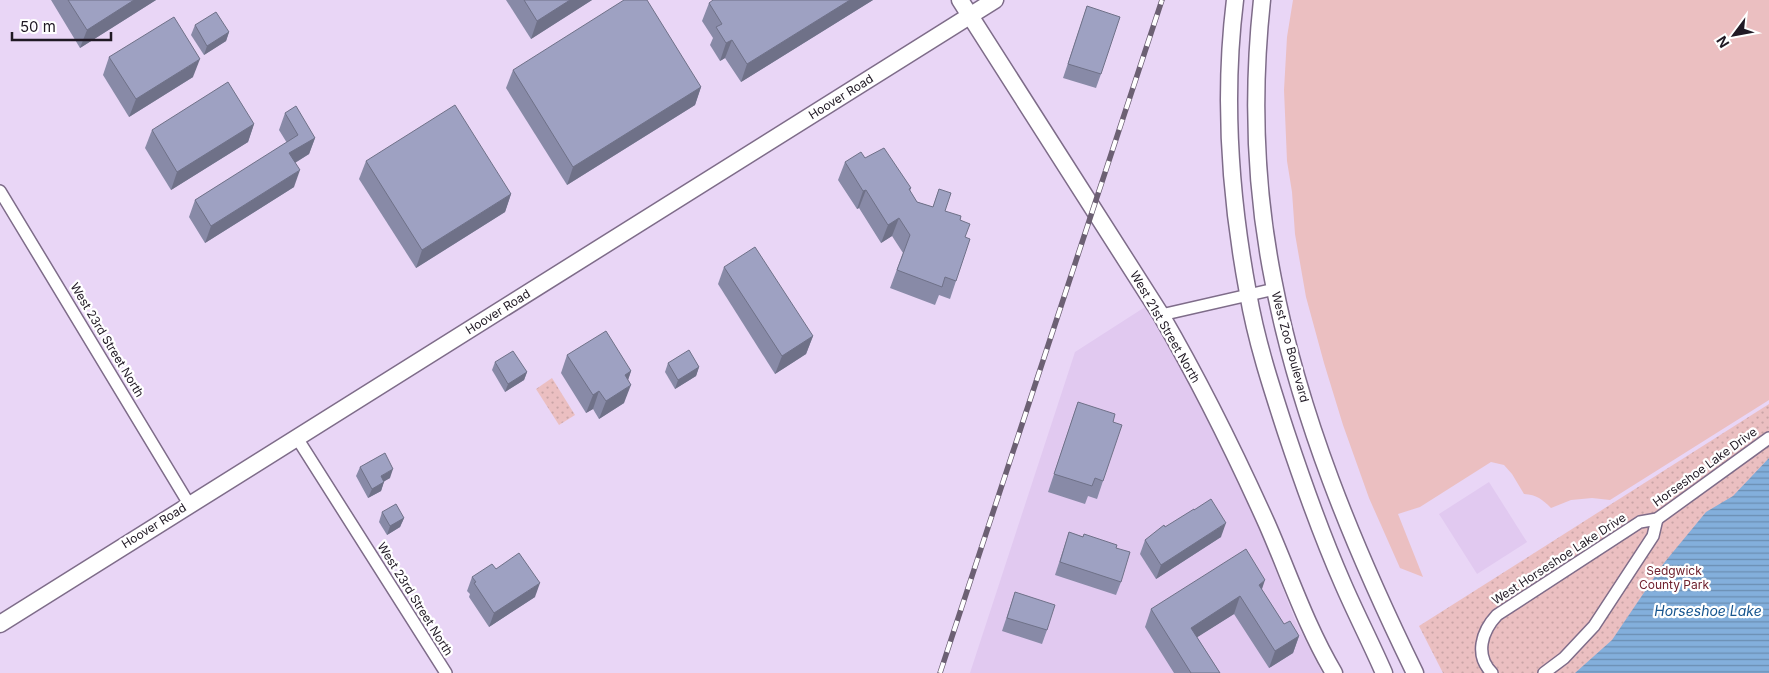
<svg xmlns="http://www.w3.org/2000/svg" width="1769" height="673" viewBox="0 0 1769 673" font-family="Inter,sans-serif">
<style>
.built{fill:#e1c9f0}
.grass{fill:#ebbfc1}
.park{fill:url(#park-dots)}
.water{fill:url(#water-rules)}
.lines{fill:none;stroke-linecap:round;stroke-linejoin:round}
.street-casing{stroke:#7e6c89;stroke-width:14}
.secondary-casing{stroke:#7e6c89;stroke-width:19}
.street{stroke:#fff;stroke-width:11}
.secondary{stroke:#fff;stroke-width:16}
.rail-casing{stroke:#6c6073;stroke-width:5.5}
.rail{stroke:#fff;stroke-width:4;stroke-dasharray:11;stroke-linecap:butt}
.wall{fill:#888aa7}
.shaded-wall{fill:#6f7188}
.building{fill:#9ea1c2;stroke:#6f7188}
.labels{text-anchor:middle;stroke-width:4.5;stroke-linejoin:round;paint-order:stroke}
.street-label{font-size:12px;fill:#201924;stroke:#fff}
.park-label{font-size:12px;fill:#6f202d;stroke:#fff}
.water-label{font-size:14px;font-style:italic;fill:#18568f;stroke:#fff}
</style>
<defs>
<pattern id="park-dots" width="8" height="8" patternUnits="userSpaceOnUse" patternTransform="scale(1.25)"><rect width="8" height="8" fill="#ebbfc1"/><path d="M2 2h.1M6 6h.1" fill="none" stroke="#c9a4a6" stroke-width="1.8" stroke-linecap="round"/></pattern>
<pattern id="water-rules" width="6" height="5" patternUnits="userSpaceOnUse" patternTransform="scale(1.25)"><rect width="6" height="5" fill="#83afdc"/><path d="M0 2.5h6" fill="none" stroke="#6b8eb2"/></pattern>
</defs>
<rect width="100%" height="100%" fill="#e9d6f6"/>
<g class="built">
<polygon points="1145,307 1184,374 1225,452 1254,514 1295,620 1322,673 970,673 1075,352"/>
<polygon points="1489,482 1527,542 1477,574 1439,514"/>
</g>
<path class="grass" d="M1293,0H1769V400L1610,500L1592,498L1571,500L1551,508C1542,499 1537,495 1524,494L1512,474L1504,465L1491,462L1420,507L1398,514L1423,577L1400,568L1369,498L1343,425L1324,363L1306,297L1295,234L1292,192L1287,161L1284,90L1287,37Z"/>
<g class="park">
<polygon points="552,378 575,415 559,425 536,389"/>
<polygon points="1769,404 1769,673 1443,673 1419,626"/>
</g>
<polygon class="water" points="1769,458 1769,673 1575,673 1612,640 1664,563 1706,512 1733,496"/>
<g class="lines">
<defs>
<g id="street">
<polyline points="0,191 189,504"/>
<polyline points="1161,315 1275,289"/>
<polyline points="297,438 446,673"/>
<path d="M1492,673C1474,655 1482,631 1497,615L1640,522L1657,519L1769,438"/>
<polyline points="1544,673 1564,658 1594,626 1653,536 1657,519"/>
</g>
<g id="secondary">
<path d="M960,0L1161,315C1200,382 1235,453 1267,524C1289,574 1306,626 1334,673"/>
<path d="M1235,0C1223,97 1230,197 1248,293C1256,340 1271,386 1286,432C1303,483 1321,534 1343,584C1356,614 1371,643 1384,673"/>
<path d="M1262,0C1252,92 1255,188 1273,279C1299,416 1354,548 1415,673"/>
<polyline points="0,624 995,0"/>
</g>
</defs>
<use href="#street" class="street-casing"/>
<use href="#secondary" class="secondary-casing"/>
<use href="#street" class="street"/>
<use href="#secondary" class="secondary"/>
<defs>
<polyline id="rail" points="940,673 1162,0"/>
</defs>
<use href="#rail" class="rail-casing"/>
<use href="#rail" class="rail"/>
</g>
<g class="wall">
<polygon points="51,0 156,0 80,48"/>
<polygon points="506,0 592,0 531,39"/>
<polygon points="873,0 741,82 725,58 720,61 710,45 713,38 702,21 709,3"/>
<polygon points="1087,6 1101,74 1096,88 1063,78"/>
<polygon points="195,25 229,32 226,41 204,55 191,35"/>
<polygon points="109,57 193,77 129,117 103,75"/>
<polygon points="513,70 701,87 695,105 567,185 506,88"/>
<polygon points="285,113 315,138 309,154 295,163 294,187 205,243 189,217 195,200 287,143 279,130"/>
<polygon points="254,124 248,142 171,190 145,148 152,130"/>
<polygon points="865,158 911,188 910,191 917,202 933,207 939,189 945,211 960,220 965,237 956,281 950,299 939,295 935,305 890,288 903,253 892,236 881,243 859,208 857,209 838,180 845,162"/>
<polygon points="366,161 511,194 505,212 416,268 359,179"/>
<polygon points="724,267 813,336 806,354 775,374 718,284"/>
<polygon points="567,355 631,371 628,380 624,403 599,419 593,409 586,413 561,373"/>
<polygon points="495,362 527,372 524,380 505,392 492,370"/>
<polygon points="668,363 699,367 696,376 675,389 665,372"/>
<polygon points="1078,402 1113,422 1103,481 1097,499 1088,496 1085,504 1048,492"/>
<polygon points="360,467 390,478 384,481 381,491 368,498 356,476"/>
<polygon points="382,512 404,518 400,527 387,535 379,522"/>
<polygon points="1165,527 1221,537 1156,579 1140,554 1145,540"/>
<polygon points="1069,532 1116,548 1121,582 1116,595 1055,575"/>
<polygon points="496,569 535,597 489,627 469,597 470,594 467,591 472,577"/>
<polygon points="1262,590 1284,624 1299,636 1293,653 1269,668 1234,614 1197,637 1220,673 1174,673 1145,627 1151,609"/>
<polygon points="1015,592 1047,630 1042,644 1002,631"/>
</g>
<g class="shaded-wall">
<polygon points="134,0 156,0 80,48 87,30"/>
<polygon points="570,0 592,0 531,39 537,21"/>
<polygon points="850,0 873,0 741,82 747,64"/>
<polygon points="229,32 226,41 204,55 207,46"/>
<polygon points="732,40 725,58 720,61 726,43"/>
<polygon points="200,59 193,77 129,117 136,99"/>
<polygon points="701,87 695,105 567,185 573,167"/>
<polygon points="254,124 248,142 171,190 177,172"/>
<polygon points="315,138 309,154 283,170 289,153"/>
<polygon points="300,170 294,187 205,243 211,226"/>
<polygon points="866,190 859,208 857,209 863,191"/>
<polygon points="511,194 505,212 416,268 422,250"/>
<polygon points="899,218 892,236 881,243 888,225"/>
<polygon points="813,336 806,354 775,374 782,356"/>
<polygon points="699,367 696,376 675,389 678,380"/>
<polygon points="631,371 625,389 625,375"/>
<polygon points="527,372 524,380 505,392 508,384"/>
<polygon points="631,385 624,403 599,419 606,401"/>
<polygon points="599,391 593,409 586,413 593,395"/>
<polygon points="393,469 390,478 378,485 381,476"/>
<polygon points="384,482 381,491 368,498 372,489"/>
<polygon points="404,518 400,527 387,535 390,526"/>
<polygon points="1226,523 1221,537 1156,579 1161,565"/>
<polygon points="1265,580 1259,598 1259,585"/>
<polygon points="540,583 535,597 489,627 494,613"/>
<polygon points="1240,596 1234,614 1185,645 1191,628"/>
<polygon points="1299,636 1293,653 1269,668 1275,651"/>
</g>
<g class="building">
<polygon points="68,0 134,0 87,30"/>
<polygon points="524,0 570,0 537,21"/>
<polygon points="624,0 647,0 701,87 573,167 513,70"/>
<polygon points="713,0 850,0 747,64 732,40 726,43 716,27 722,24 709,3"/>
<polygon points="1087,6 1120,17 1101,74 1068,64"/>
<polygon points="216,12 229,32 207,46 195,25"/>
<polygon points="174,17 200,59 136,99 109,57"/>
<polygon points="228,82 254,124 177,172 152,130"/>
<polygon points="455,105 511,194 422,250 366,161"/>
<polygon points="296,106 315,138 289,153 300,170 211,226 195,200 298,135 285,113"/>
<polygon points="884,148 911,188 909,189 917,202 933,207 939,189 951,193 945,211 961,216 960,220 970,224 965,237 970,239 956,281 945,277 942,287 897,270 910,235 899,218 888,225 866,190 863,191 845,162 861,152 865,158"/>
<polygon points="755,247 813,336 782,356 724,267"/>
<polygon points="606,331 631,371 625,375 631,385 606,401 599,391 593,395 567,355"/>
<polygon points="689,350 699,367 678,380 668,363"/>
<polygon points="513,351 527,372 508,384 495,362"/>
<polygon points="1078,402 1115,414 1113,422 1122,425 1103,481 1095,478 1092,486 1054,474"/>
<polygon points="385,453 393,469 381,476 384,482 372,489 360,467"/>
<polygon points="1211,499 1226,523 1161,565 1145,540 1164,525 1165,527 1194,509 1194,510"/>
<polygon points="396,504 404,518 390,526 382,512"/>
<polygon points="1069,532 1083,537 1084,534 1117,545 1116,548 1130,552 1121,582 1060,562"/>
<polygon points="1246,549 1265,580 1259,585 1284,624 1290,621 1299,636 1275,651 1240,596 1191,628 1220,673 1191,673 1151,609"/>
<polygon points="519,553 540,583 494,613 474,583 476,582 472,577 492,564 496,569"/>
<polygon points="1015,592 1055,605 1047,630 1007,618"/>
</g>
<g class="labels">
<g class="street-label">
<text transform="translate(841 97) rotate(-32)" y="4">Hoover Road</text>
<text transform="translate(498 312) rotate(-32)" y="4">Hoover Road</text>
<text transform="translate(1165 327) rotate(60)" y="4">West 21st Street North</text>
<text transform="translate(107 340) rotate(59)" y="4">West 23rd Street North</text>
<text transform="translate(1290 347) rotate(75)" y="4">West Zoo Boulevard</text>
<text transform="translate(1705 467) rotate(-36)" y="4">Horseshoe Lake Drive</text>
<text transform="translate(154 526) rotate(-32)" y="4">Hoover Road</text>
<text transform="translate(1559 559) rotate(-33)" y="4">West Horseshoe Lake Drive</text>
<text transform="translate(415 599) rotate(58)" y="4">West 23rd Street North</text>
</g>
<g class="park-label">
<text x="1674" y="575">Sedgwick<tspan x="1674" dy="14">County Park</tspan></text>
</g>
<g class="water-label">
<text x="1708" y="616">Horseshoe Lake</text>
</g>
</g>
<g transform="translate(1734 35) rotate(238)" stroke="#ffffff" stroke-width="4" paint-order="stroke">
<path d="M0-4L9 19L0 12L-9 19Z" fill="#201924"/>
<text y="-8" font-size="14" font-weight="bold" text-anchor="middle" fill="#201924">N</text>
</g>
<path d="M12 32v8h99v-8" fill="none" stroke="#201924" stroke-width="2.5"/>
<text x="20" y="32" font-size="15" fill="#201924" stroke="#ffffff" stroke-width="4" paint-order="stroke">50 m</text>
</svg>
